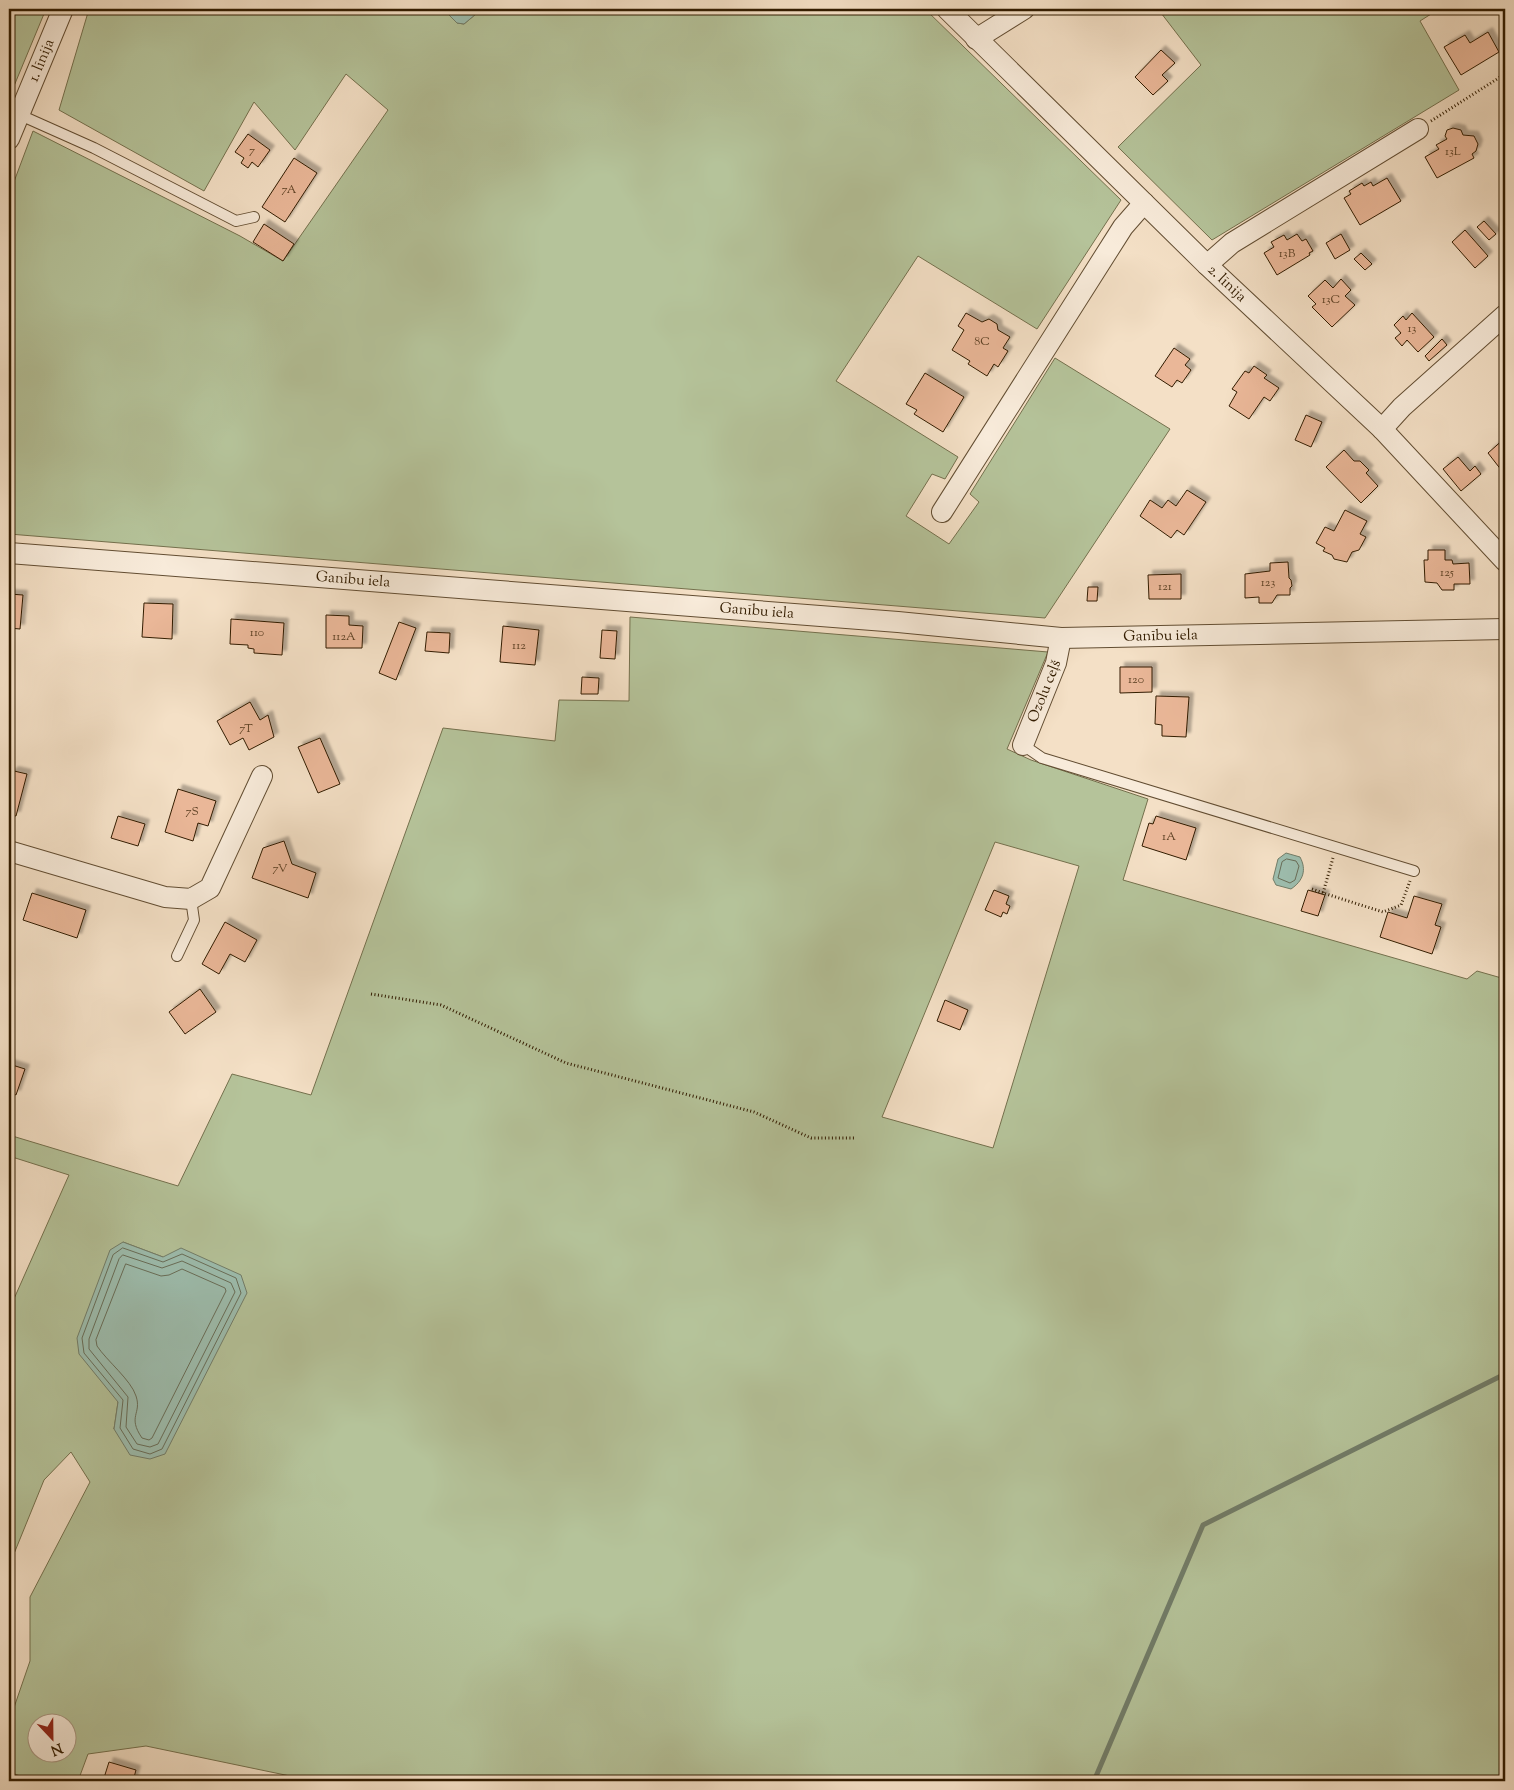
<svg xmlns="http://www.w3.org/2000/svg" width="1514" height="1790" font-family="'Sorts Mill Goudy',serif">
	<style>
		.green { fill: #b5c39a; stroke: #74704d; fill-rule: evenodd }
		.water { fill: #9dbeaf; stroke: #727d69 }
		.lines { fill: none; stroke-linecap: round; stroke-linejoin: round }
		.shore { stroke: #686d58; stroke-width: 1 }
		.stream { stroke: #727d69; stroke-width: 5 }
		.building { fill: #eab798; stroke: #321c00; filter: url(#shadow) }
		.service-casing { stroke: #624d32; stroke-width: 12 }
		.minor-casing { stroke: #624d32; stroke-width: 22 }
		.path { stroke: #321c00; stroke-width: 3; stroke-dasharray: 1 2.5; stroke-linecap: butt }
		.service { stroke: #f8ebda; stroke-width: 10 }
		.minor { stroke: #f8ebda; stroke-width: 20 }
		.labels { text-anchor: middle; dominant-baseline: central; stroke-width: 4.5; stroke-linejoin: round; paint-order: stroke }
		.number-label { font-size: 12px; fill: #604326 }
		.street-label { font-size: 15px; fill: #321c00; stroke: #f8ebda }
	</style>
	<defs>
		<filter id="shadow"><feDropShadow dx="4.5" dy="-4.5" stdDeviation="1" flood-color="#0004"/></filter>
	</defs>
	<rect width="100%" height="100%" fill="#f4e0c6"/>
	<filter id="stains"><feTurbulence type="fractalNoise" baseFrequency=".004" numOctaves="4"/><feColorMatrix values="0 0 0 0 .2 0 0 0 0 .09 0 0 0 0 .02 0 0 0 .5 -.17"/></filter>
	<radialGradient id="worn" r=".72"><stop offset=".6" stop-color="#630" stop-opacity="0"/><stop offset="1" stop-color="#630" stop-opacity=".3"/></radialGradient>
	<!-- green -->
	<g class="green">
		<polygon points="9,9 46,9 9,98"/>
		<polygon points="89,9 187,9 193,13 196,9 443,9 457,23 464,24 482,9 925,9 1121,200 1037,329 918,256 836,381 958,457 945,479 932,474 906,516 949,544 979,502 970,494 1055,358 1170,429 1045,618 9,534 9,195 33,131 240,236 283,261 388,110 346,74 295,150 254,102 204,191 59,110"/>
		<polygon points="1158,9 1439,9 1420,21 1459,90 1212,240 1118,147 1201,65"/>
		<path d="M630,617L1048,652L1007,749L1031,760L1148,799L1123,880L1467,979L1477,971L1505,979V1781H314L146,1746L88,1754L78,1781H34L9,1772V1722L30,1661V1597L90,1482L71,1452L44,1480L9,1566V1310L69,1175L9,1156V1135L178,1186L232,1074L311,1095L443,728L555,741L559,700L629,701ZM995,842L1079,866L993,1148L882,1117ZM123,1242L163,1257L114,1429L118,1402ZM38,1722H68V1752H38Z"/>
	</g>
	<!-- water -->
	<g class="water">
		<polygon points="443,9 482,9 464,24 457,23"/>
		<path d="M1286,853L1300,857C1307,870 1303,881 1291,889L1276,885L1273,879L1278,859Z"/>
		<polygon points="123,1242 163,1257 181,1248 241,1275 247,1293 165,1454 150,1459 130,1455 114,1429 118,1402 79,1354 77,1338 110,1250"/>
	</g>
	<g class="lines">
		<!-- shore -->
		<g class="shore">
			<polygon points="1287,859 1296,861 1299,866 1295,880 1290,883 1278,878 1282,862"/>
			<polygon points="123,1248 163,1262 182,1254 236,1278 241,1293 162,1449 150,1454 133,1449 120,1428 123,1400 84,1353 82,1338 113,1255"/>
			<polygon points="123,1255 162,1268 182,1261 231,1283 235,1292 158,1444 150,1447 137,1444 126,1427 128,1397 89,1349 89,1339 119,1259"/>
			<path d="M126,1264L161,1276L169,1275L182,1269L225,1288L226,1291L152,1438L149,1440L142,1438C127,1416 142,1414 136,1396C131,1380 107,1361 97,1346L96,1340Z"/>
		</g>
		<!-- stream -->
		<polyline class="stream" points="1094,1781 1203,1525 1505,1374"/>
	</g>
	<!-- building -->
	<g class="building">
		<polygon points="1488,32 1499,52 1461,75 1444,47 1465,35 1470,43"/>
		<polygon points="1161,50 1175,63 1162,75 1168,81 1153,95 1135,77"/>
		<polygon points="1453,128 1461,130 1463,135 1474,136 1478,144 1476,151 1472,154 1474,158 1437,178 1425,157 1439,149 1436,145 1447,139 1445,136 1447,130"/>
		<polygon points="248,134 270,150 258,167 252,162 248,168 241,163 244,158 235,152"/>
		<polygon points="294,158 317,173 285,222 262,207"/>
		<polygon points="1387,178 1401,201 1360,225 1344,198 1351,194 1349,191 1362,183 1364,186 1371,182 1373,186"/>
		<polygon points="1484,221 1496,234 1489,240 1477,227"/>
		<polygon points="264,224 294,244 283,261 253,242"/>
		<polygon points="1465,230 1488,256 1475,268 1452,242"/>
		<polygon points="1297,234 1302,241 1306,239 1313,251 1309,253 1310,255 1277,275 1264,253 1274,247 1271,242 1284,235 1287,240"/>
		<polygon points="1341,234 1350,250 1335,259 1326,243"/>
		<polygon points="1361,253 1372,264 1365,270 1354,259"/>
		<polygon points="1341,279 1351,290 1345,296 1355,305 1332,327 1312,307 1316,304 1308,296 1325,280 1333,288"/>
		<polygon points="966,313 982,322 989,319 997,324 998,330 1010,337 1003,348 1008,351 998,367 994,364 987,376 968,364 970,361 952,350 964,330 958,326"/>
		<polygon points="1412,313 1434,337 1418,352 1407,340 1402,346 1395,338 1401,333 1394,325 1403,316 1406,320"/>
		<polygon points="1442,339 1447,345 1429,361 1425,356"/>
		<polygon points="1174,348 1190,359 1185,365 1191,370 1182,383 1177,380 1172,387 1155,376"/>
		<polygon points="1254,366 1267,375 1264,378 1279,388 1270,401 1264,397 1249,419 1229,406 1237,392 1232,389 1245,371 1249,373"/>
		<polygon points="925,373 964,397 943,432 914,414 917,410 906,404"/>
		<polygon points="1306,415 1322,422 1311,447 1295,440"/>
		<polygon points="1505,438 1505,479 1500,472 1502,471 1488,453"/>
		<polygon points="1344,450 1354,461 1360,461 1369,470 1366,473 1378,486 1361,503 1326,467"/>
		<polygon points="1458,457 1470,471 1475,466 1481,474 1461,491 1443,469"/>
		<polygon points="1187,490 1206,502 1184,535 1177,530 1171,538 1140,516 1150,500 1162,508 1168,500 1176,506"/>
		<polygon points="1345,510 1367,521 1360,534 1366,537 1359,550 1352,552 1347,562 1334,559 1332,555 1323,551 1325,548 1316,543 1325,527 1334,531"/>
		<polygon points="1428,550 1445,550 1445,560 1452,560 1453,564 1469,563 1470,584 1454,584 1454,590 1442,590 1437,583 1425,582 1424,560 1428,560"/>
		<polygon points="1288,562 1289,578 1291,580 1292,586 1290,588 1290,595 1277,595 1272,603 1259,603 1259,597 1245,598 1245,574 1270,571 1270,563"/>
		<polygon points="1181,574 1181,599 1149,599 1148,575"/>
		<polygon points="1088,587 1098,587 1097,601 1087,601"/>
		<polygon points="9,594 23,595 20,629 9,628"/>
		<polygon points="144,603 173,604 172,639 142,637"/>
		<polygon points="326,615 349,616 349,625 363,626 362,648 326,648"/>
		<polygon points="231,619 284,623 282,655 254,653 254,649 248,648 248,645 230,644"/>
		<polygon points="399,622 416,628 396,680 379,673"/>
		<polygon points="503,626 539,630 535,665 500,662"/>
		<polygon points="602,630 617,631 615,659 600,658"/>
		<polygon points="427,632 450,633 449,653 425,651"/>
		<polygon points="1120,667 1152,667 1152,692 1120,693"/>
		<polygon points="582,677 599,678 598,694 581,694"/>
		<polygon points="1156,696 1189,697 1186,737 1162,736 1162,725 1155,724"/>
		<polygon points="250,702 260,720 268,715 274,737 249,750 243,738 230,745 217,721"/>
		<polygon points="320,738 340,784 318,793 298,747"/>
		<polygon points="14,771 27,774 16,816 9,815 9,775"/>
		<polygon points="178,789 216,801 208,826 198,823 193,841 165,832"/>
		<polygon points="118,816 145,824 138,846 111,838"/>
		<polygon points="1156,816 1196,828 1186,860 1142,846 1149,823 1153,824"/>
		<polygon points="284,841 292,864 316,873 308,898 252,878 263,848"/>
		<polygon points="994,890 1009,896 1006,904 1010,906 1007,914 1003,912 1001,917 985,910"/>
		<polygon points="1308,890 1325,895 1318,916 1301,911"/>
		<polygon points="32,893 86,910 77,938 23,920"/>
		<polygon points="1414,896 1442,904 1435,925 1441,927 1432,954 1380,937 1388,912 1407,918"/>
		<polygon points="225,922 257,940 245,962 230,954 219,974 202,964"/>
		<polygon points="200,989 216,1012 185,1034 169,1012"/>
		<polygon points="945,1000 968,1010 960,1030 937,1021"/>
		<polygon points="9,1064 25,1069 16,1095 9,1092"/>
		<polygon points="109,1762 136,1770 133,1781 103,1781"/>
	</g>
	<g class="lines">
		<defs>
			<g id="service">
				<polyline points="20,115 94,148 236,221 254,217"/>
				<polyline points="1023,745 1042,758 1414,871"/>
				<polyline points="177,956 194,920 191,899"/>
			</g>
			<g id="minor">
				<path id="s1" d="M947,9L1207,265L1382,429L1505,561"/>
				<polyline points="976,39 1024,9"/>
				<path id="s2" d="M9,139L63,9"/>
				<polyline points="1207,265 1232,243 1418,129"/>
				<polyline points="1382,429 1402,407 1505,315"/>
				<polyline points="942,512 1123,227 1144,203"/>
				<path id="s3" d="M9,553L898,622L1061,638L1505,629"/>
				<path id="s4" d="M1023,745L1056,663L1061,638"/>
				<polyline points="9,851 165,897 191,899 210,888 262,776"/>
			</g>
		</defs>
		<!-- service casing -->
		<use href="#service" class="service-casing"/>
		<!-- minor casing -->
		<use href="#minor" class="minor-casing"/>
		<!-- path -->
		<g class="path">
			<polyline points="979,10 983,9"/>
			<polyline points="1431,121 1505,74"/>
			<polyline points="1333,858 1323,893 1383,912 1401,905 1410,881"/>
			<polyline points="1312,889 1323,893"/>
			<polyline points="371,994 441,1005 566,1063 754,1112 811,1138 854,1138"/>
		</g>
		<!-- service -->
		<use href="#service" class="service"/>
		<!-- minor -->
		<use href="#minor" class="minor"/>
	</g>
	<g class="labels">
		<!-- number labels -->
		<g class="number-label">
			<text x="252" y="151">7</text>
			<text x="1453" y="152">13L</text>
			<text x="289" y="190">7A</text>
			<text x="1287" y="254">13B</text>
			<text x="1331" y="300">13C</text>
			<text x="1412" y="329">13</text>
			<text x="982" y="342">8C</text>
			<text x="1447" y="573">125</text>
			<text x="1268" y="583">123</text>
			<text x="1165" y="587">121</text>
			<text x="257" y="633">110</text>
			<text x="344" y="637">112A</text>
			<text x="519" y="646">112</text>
			<text x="1136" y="680">120</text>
			<text x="246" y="729">7T</text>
			<text x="192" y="812">7S</text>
			<text x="1169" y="837">1A</text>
			<text x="280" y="869">7V</text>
		</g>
		<!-- street labels -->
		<g class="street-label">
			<text stroke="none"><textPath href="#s2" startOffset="85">1. līnija</textPath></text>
			<text stroke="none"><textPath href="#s1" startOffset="392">2. līnija</textPath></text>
			<text stroke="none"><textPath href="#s3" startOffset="345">Ganību iela</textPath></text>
			<text stroke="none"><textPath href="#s3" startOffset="750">Ganību iela</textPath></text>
			<text stroke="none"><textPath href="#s3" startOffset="1155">Ganību iela</textPath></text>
			<text stroke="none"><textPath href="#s4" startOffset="58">Ozolu ceļš</textPath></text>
		</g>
	</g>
	<!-- margin -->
	<rect width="1514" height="1790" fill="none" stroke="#f4e0c6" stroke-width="30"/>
	<rect x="10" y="10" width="1494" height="1770" fill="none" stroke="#321c00" stroke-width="2.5"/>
	<rect x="15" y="15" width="1484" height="1760" fill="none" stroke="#321c00"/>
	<!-- north arrow -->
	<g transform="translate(52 1738) rotate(158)"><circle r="24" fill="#f8ebda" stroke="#a99883"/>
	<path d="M0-4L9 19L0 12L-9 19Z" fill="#8f2418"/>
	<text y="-8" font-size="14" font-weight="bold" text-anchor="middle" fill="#321c00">N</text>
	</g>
	<rect width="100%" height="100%" filter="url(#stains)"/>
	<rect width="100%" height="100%" fill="url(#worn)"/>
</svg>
